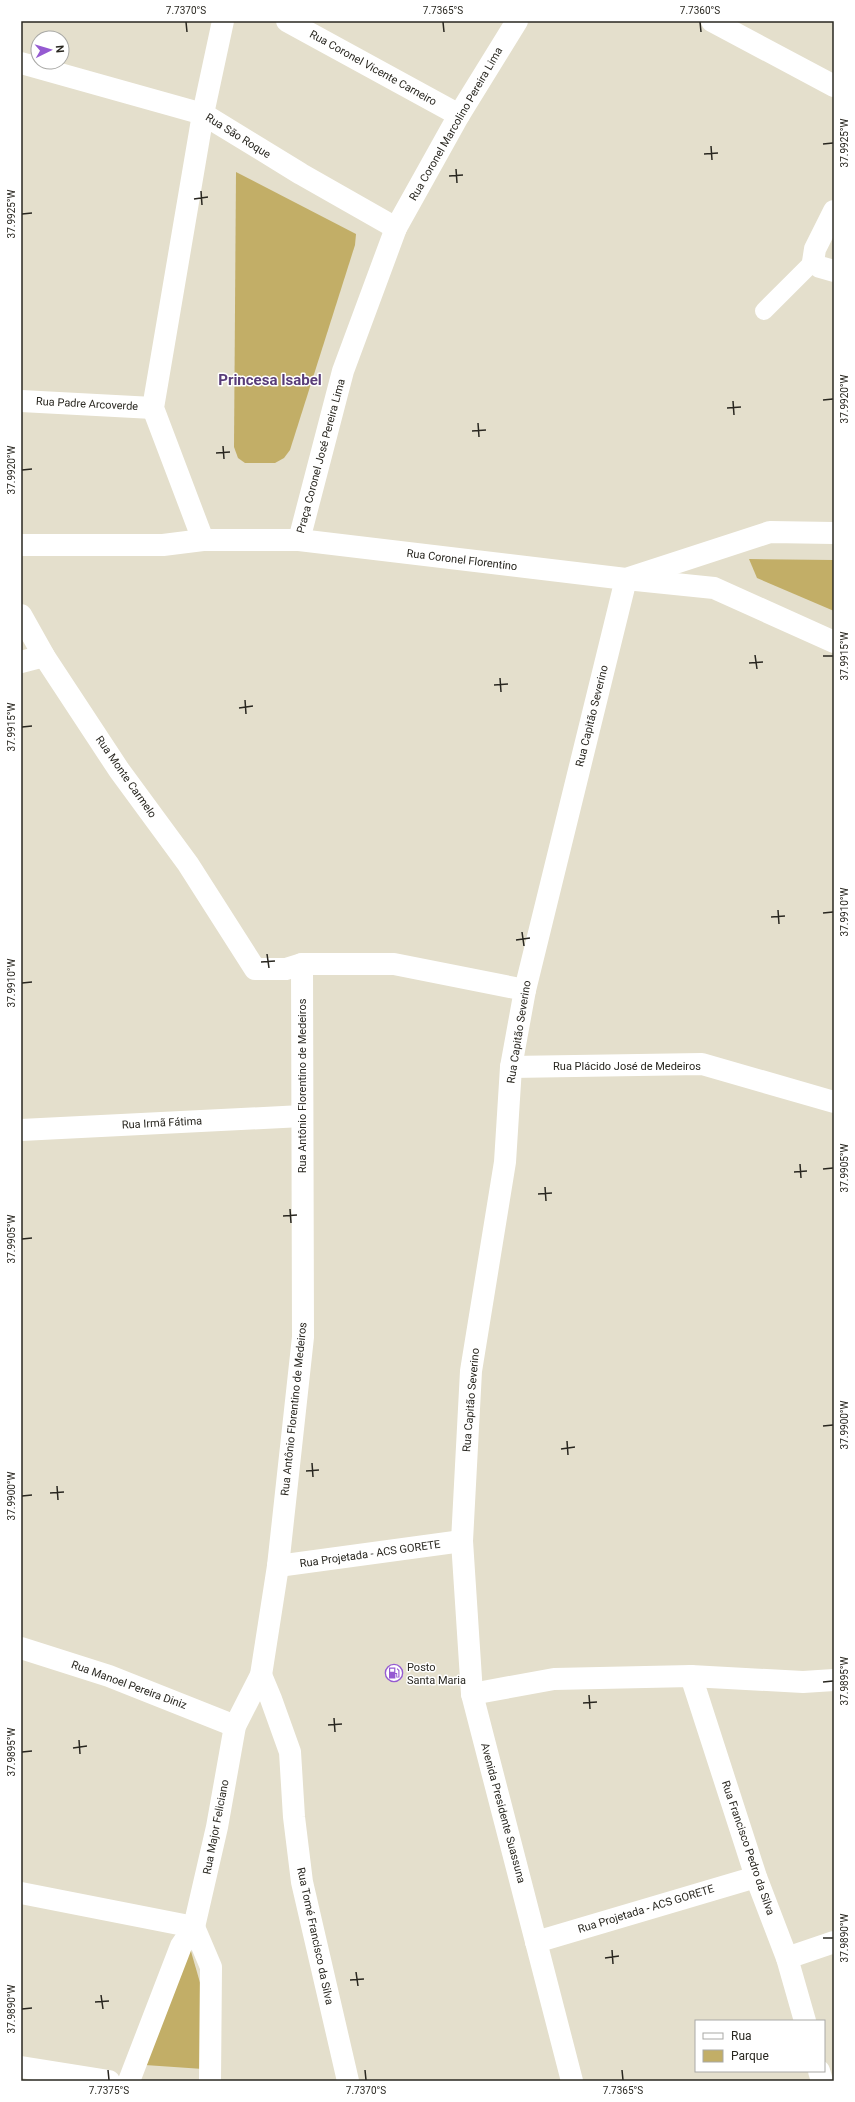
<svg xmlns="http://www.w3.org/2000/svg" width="855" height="2102" font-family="Roboto,sans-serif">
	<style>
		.green { fill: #c2ae67 }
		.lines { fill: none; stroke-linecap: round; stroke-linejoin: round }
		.service { stroke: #fff; stroke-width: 18 }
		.pedestrian { stroke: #fff; stroke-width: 22 }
		.minor { stroke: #fff; stroke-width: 22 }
		.secondary { stroke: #fff; stroke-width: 22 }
		.ticks { fill: none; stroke: #292720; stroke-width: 1.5 }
		.labels { text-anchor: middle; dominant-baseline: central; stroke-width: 3; stroke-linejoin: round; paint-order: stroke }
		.street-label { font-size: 11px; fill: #292720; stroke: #fff }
		.poi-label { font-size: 11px; fill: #292720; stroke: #fff; text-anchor: start }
		.district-label { font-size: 15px; font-weight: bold; fill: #583c78; stroke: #fff }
		.neatline { fill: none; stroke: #292720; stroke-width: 1.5 }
		.ticks-label { font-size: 10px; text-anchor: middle; fill: #292720 }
	</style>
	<rect width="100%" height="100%" fill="#e4dfcc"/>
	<!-- green -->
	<g class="green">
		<polygon points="236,172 356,234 355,245 290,450 284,458 275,463 245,463 238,458 234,447"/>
		<polygon points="749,559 834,560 834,611 757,578"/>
		<polygon points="190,1948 201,1986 203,2069 145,2065"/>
	</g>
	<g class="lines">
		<!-- service -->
		<polyline class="service" points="764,311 813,262"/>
		<!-- pedestrian -->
		<g class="pedestrian">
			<polyline points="261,1675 271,1699 290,1752 294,1817 302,1882 348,2081"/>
			<polyline points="536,1942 756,1877"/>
		</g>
		<!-- minor -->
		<g class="minor">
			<polyline points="287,21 459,115"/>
			<polyline points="712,21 834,86"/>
			<polyline points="203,114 223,21"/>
			<polyline points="834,211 815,249 813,262 820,267 834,271"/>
			<polyline points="21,401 153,408"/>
			<polyline points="21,545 163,545 203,540"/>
			<polyline points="626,579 714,588 834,642"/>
			<polyline points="21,615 44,656 119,770 188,864 255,969 286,969 302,964 394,964 525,990"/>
			<polyline points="21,662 44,656"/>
			<polyline points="21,1130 302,1116"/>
			<polyline points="278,1566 462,1541"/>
			<polyline points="21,1648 109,1676 235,1726"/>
			<polyline points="691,1676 756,1877 787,1958 805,2021"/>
			<polyline points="472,1694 554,1679 691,1676 803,1682 834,1680"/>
			<polyline points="21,1893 194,1927 211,1967 210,2081"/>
			<polyline points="787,1958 834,1942"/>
			<polyline points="21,2067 109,2081"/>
			<polyline points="819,2071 822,2081"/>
			<polyline points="129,2081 181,1946 194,1927 217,1827 235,1726 261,1675 278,1566 303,1337 302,964"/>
		</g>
		<!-- secondary -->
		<g class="secondary">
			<polyline points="21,63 203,114 301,174 396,228"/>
			<polyline points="203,114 153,408 203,540 299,540 626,579 770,532 834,533"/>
			<polyline points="299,540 343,371 396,228 459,115 517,21"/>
			<polyline points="511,1067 702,1064 834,1102"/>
			<polyline points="572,2081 472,1694 462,1541 471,1371 505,1162 511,1067 525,990 626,579"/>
		</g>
	</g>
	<!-- ticks -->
	<path class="ticks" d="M186,22L187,32M443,22L444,32M700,22L701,32M823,144L833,143M711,146L712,160M704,154L718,153M456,169L457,183M449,176L463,175M201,191L202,205M194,199L208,197M22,214L32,213M823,400L833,399M733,401L734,415M727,408L741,407M478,423L479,437M472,431L486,430M223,446L224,459M216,453L230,452M22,470L32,469M755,655L757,669M823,656H833M749,663L763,662M500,678L501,692M494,685L508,684M245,700L246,714M239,708L253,706M22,727L32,726M778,910L779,924M823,913L833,912M771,917L785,916M522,932L524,946M516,940L530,938M267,954L269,968M261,962L275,961M22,983L32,982M800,1164L801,1178M823,1169L833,1168M794,1172L807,1171M545,1187L546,1201M538,1194L552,1193M290,1209L291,1223M283,1216L297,1215M22,1239L32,1238M823,1426L833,1425M567,1441L568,1455M561,1449L575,1447M312,1463L313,1477M306,1471L319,1470M57,1486L58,1500M50,1493L64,1492M22,1496L32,1495M823,1682L833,1681M589,1695L590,1709M583,1703L597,1702M334,1718L335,1732M328,1725L342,1724M79,1740L80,1754M73,1748L87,1746M22,1752L32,1751M823,1938H833M612,1950L613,1964M605,1958L619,1956M356,1972L358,1986M350,1980L364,1979M101,1995L103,2009M95,2002L109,2001M22,2009L32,2008M108,2070L109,2080M365,2070L366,2080M622,2070L623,2080"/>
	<!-- icons -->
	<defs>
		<symbol id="fuel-ring" viewBox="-11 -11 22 22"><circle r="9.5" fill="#fff" stroke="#955ad1" stroke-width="1.5"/><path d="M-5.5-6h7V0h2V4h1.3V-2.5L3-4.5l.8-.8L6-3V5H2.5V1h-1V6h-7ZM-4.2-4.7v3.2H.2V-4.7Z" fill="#955ad1"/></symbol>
	</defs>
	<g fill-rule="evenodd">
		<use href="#fuel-ring" x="384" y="1663" width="20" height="20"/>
	</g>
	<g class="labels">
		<!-- street labels -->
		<g class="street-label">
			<text transform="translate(373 68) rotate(29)">Rua Coronel Vicente Carneiro</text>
			<text transform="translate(456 124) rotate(-60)">Rua Coronel Marcolino Pereira Lima</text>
			<text transform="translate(238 136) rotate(32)">Rua São Roque</text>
			<text transform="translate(87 404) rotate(3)">Rua Padre Arcoverde</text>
			<text transform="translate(321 456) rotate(-75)">Praça Coronel José Pereira Lima</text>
			<text transform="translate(462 560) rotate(7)">Rua Coronel Florentino</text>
			<text transform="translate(592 716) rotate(-76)">Rua Capitão Severino</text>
			<text transform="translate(126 777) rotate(55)">Rua Monte Carmelo</text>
			<text transform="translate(519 1032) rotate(-81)">Rua Capitão Severino</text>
			<text x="627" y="1066">Rua Plácido José de Medeiros</text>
			<text transform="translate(302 1086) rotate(-90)">Rua Antônio Florentino de Medeiros</text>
			<text transform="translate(162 1123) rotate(-3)">Rua Irmã Fátima</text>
			<text transform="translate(471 1400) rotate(-85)">Rua Capitão Severino</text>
			<text transform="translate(294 1409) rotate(-84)">Rua Antônio Florentino de Medeiros</text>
			<text transform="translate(370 1554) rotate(-8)">Rua Projetada - ACS GORETE</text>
			<text transform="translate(129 1685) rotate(20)">Rua Manoel Pereira Diniz</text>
			<text transform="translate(503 1813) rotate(75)">Avenida Presidente Suassuna</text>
			<text transform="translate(216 1827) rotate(-79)">Rua Major Feliciano</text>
			<text transform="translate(748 1848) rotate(71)">Rua Francisco Pedro da Silva</text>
			<text transform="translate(646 1909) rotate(-17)">Rua Projetada - ACS GORETE</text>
			<text transform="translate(315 1936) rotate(78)">Rua Tomé Francisco da Silva</text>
		</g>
		<!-- poi labels -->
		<g class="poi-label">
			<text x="407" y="1667">Posto<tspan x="407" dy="13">Santa Maria</tspan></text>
		</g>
		<!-- district labels -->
		<g class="district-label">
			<text x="270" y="380">Princesa Isabel</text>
		</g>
	</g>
	<!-- border -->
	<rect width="855" height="2102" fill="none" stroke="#ffffff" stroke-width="44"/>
	<!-- legend -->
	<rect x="695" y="2020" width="130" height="52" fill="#ffffff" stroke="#a9a9a6"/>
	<rect x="703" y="2033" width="20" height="6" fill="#ffffff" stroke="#a9a9a6"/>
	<text x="731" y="2040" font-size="12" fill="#292720">Rua</text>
	<rect x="703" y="2050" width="20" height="12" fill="#c2ae67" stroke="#a9a9a6"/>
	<text x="731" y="2060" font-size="12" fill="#292720">Parque</text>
	<!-- north arrow -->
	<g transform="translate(50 50) rotate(85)"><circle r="19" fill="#ffffff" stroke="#a9a9a6"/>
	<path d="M0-3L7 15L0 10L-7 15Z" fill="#955ad1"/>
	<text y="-6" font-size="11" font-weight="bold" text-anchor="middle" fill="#292720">N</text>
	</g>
	<rect x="22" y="22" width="811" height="2058" class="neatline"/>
	<g class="ticks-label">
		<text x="186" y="14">7.7370°S</text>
		<text x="443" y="14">7.7365°S</text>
		<text x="700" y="14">7.7360°S</text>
		<text transform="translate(844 143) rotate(-90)" y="4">37.9925°W</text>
		<text transform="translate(11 214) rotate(-90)" y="4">37.9925°W</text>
		<text transform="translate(844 399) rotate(-90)" y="4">37.9920°W</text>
		<text transform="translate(11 470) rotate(-90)" y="4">37.9920°W</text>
		<text transform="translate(844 656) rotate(-90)" y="4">37.9915°W</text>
		<text transform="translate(11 727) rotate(-90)" y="4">37.9915°W</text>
		<text transform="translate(844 912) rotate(-90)" y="4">37.9910°W</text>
		<text transform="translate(11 983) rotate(-90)" y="4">37.9910°W</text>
		<text transform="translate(844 1168) rotate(-90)" y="4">37.9905°W</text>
		<text transform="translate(11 1239) rotate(-90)" y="4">37.9905°W</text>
		<text transform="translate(844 1425) rotate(-90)" y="4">37.9900°W</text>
		<text transform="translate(11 1496) rotate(-90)" y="4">37.9900°W</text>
		<text transform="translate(844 1681) rotate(-90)" y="4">37.9895°W</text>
		<text transform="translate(11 1752) rotate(-90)" y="4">37.9895°W</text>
		<text transform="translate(844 1938) rotate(-90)" y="4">37.9890°W</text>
		<text transform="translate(11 2009) rotate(-90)" y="4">37.9890°W</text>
		<text x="109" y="2094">7.7375°S</text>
		<text x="366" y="2094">7.7370°S</text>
		<text x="623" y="2094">7.7365°S</text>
	</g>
</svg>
